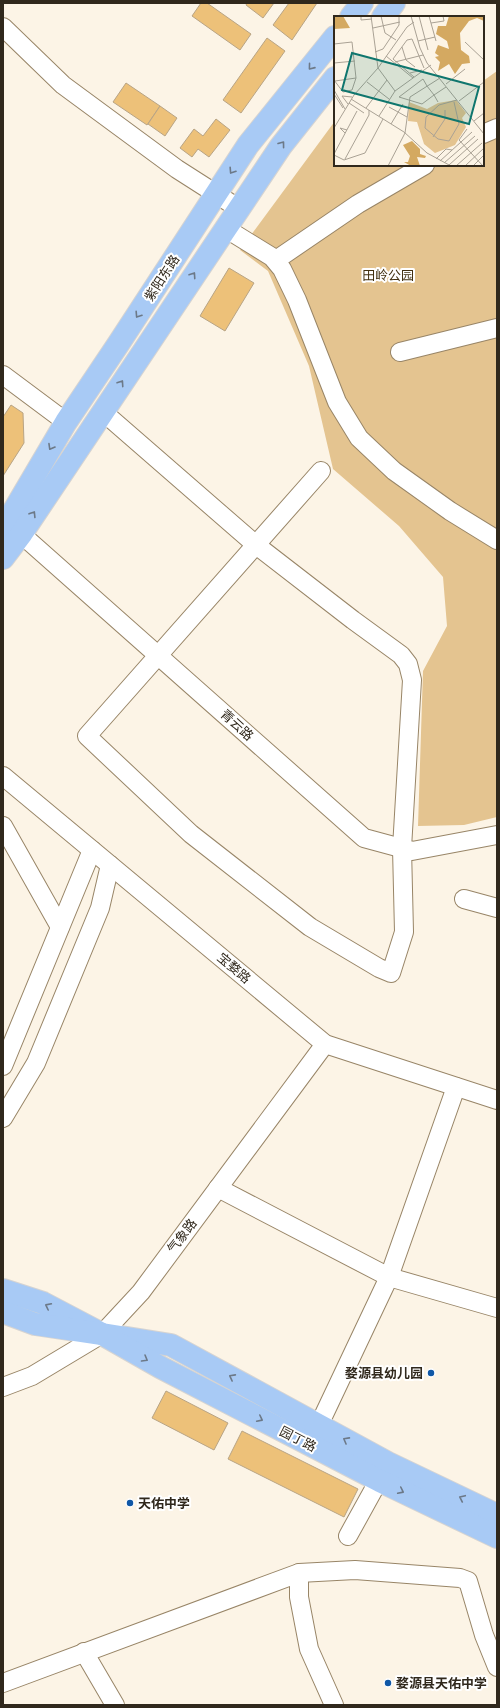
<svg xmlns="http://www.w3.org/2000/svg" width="500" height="1708" font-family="Karla,'Noto Sans SC',sans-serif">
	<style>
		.green { fill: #e4c490 }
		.building { fill: #edc179; stroke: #b8a485 }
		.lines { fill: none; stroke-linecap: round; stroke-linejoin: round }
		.minor-casing { stroke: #988567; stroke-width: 20 }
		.major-casing { stroke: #d6d4d2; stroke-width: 24 }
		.minor { stroke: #fff; stroke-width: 18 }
		.major { stroke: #a8caf5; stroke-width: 22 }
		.oneway { stroke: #6c7988 }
		.poi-dot { fill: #0f57a6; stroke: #fff; stroke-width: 1.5 }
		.labels { text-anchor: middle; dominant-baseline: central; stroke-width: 4; stroke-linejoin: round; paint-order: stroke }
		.park-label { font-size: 13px; fill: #423010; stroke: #fff }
		.street-label { font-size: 13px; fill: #30281c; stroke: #fff }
		.poi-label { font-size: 13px; font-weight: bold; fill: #30281c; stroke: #fff; text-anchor: start }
		.inset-road { fill: none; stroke: #aaa295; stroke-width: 1 }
		.view { fill: #0f766e; fill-opacity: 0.15; stroke: #0f766e; stroke-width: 2 }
		.inset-edge { fill: none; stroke: #30281c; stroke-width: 2 }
	</style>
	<rect width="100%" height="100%" fill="#fcf4e6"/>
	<!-- green -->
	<polygon class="green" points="497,71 497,817 464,825 418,826 423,671 447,626 443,577 399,526 333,469 309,366 268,271 240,250 335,121 335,165 483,165 483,81"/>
	<!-- building -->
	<g class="building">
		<polygon points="201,3 207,3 251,34 240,50 192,16"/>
		<polygon points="247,3 274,3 263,18 246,5"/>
		<polygon points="289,3 317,3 292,40 273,25"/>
		<polygon points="267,38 285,51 241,113 223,100"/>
		<polygon points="126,83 160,106 147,125 113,102"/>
		<polygon points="160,106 177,118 165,136 148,124"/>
		<polygon points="216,119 230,130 209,157 198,149 192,157 180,148 194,129 203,136"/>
		<polygon points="229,268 254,283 225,331 200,316"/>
		<polygon points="11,405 23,413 24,443 3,476 3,417"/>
		<polygon points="166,1391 228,1423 214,1450 152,1418"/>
		<polygon points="242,1431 358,1489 344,1517 228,1459"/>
	</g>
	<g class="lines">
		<defs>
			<g id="minor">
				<polyline points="3,27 63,85 177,169 238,208"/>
				<polyline points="483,134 497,128"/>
				<polyline points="225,228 272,257 282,269 297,300 337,402 359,438 394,471 450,511 497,540"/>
				<polyline points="276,260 358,204 425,165"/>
				<polyline points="400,352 497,328"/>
				<polyline points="3,375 66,422"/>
				<path d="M102,411L256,545L353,620L401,655L408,664L412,680L402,848L404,932L391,973L379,968L310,927L191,834L87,736C165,648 243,560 321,471"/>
				<polyline points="12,526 364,838 412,851 497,835"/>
				<polyline points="3,776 325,1044 497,1100"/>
				<polyline points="3,826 60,927"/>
				<polyline points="464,899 497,908"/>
				<polyline points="3,1066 92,850"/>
				<polyline points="3,1118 36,1063 100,908 110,865"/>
				<polyline points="218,1188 389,1277 497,1308"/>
				<polyline points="3,1387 32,1376 102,1334 141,1292 325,1044"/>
				<polyline points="319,1425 389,1277 456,1087"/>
				<polyline points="348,1536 385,1469"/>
				<polyline points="299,1573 299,1597 309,1649 334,1705"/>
				<polyline points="84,1652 115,1705"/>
				<polyline points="3,1683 299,1573 355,1570 460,1578 468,1581 484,1635 497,1667"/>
			</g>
			<g id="major">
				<polyline points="351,17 362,3"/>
				<polyline points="383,17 394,3"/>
				<polyline points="3,529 66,422 119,343 248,145 335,37"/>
				<polyline points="3,558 22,533 281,146 335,78"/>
				<polyline points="3,1290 43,1303 102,1334 171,1345 388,1463 497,1515"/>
				<polyline points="3,1312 35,1324 102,1334 160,1367 380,1481 497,1537"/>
			</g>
		</defs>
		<!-- minor casing -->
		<use href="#minor" class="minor-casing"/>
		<!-- major casing -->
		<use href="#major" class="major-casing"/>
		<!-- minor -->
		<use href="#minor" class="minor"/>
		<!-- major -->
		<use href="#major" class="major"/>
	</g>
	<!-- one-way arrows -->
	<defs><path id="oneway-chevron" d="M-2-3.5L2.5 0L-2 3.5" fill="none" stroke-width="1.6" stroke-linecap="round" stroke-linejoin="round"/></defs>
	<g class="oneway">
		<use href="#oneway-chevron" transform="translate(311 67) rotate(129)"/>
		<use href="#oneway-chevron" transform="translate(282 144) rotate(-53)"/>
		<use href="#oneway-chevron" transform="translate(232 171) rotate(123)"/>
		<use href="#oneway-chevron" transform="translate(193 275) rotate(-56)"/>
		<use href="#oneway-chevron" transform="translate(138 315) rotate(123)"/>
		<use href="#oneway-chevron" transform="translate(121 383) rotate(-56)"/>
		<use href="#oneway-chevron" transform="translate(51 447) rotate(120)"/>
		<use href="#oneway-chevron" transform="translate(33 514) rotate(-58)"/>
		<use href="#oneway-chevron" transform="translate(48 1306) rotate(-153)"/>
		<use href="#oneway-chevron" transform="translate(145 1359) rotate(30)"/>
		<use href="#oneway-chevron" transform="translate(232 1377) rotate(-152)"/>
		<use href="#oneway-chevron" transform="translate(260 1419) rotate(27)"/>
		<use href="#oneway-chevron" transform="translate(346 1440) rotate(-151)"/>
		<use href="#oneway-chevron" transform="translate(401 1491) rotate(26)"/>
		<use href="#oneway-chevron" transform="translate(462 1498) rotate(-155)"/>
	</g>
	<!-- markers -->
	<g class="poi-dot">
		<circle cx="431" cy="1373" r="4"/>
		<circle cx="130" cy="1503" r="4"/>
		<circle cx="388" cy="1683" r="4"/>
	</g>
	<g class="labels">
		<!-- park labels -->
		<g class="park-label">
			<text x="388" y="275">田岭公园</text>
		</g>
		<!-- street labels -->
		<g class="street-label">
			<text transform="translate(162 278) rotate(-57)">紫阳东路</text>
			<text transform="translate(237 725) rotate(42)">青云路</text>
			<text transform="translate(234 968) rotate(40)">宝婺路</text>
			<text transform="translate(182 1236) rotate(-53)">气象路</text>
			<text transform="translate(298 1439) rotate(27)">园丁路</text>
		</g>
		<!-- poi labels -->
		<g class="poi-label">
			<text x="423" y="1373" text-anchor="end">婺源县幼儿园</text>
			<text x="138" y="1503">天佑中学</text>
			<text x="396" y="1683">婺源县天佑中学</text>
		</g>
	</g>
	<!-- overview -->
	<g transform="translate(334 16)">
		<rect width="150" height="150" fill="#fcf4e6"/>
		<path d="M122,84L132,97L128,102L132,111L121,129L101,137L90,128L83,106L74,105L75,86L93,93L104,87Z" fill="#e4c490"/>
		<path d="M0,0H9L16,12L0,13ZM115,0H150V5L143,2L135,5L126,17L127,34L135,40L136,47L128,48L121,58L115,48L104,55L106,46L101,41L105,40L101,37L104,29L115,33L113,25L102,18L104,10H112ZM78,125L86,133V138L92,140L91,142L83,141L86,150H77L70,146H74L76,140L69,129Z" fill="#d4a961"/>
		<path class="inset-road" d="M27,0V4L38,3M37,0L44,52L61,75M47,0L51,17L62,24M77,0L86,32L93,47L150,118M85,0L94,34M95,0L102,25M97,7L110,5L109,0M39,12L66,6M84,25L101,21M131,26L150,44M0,28L18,26L22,62L18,74L9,76L0,64M68,31L72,44L81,51M41,36L49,33L65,9V0M52,40L79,62M61,46L89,39M0,47L21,45M76,57L88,54M80,61L59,43L73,24L78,23L90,52M1,65L22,62M33,66L55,83M112,68L131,53M0,74L11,93M0,78L9,92M17,83L70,116L93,137L117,150M125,85L150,66M104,86L100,79L93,70L89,63L65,81L88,88L100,79L112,71M120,86L125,108L115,125L104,123L91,112L92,101L105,89L123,84M15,87L30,97M14,88L8,80L18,81M55,91L73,101M32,92L53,64M45,100L61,75L97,49M140,105L150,97M57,108L69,88M0,112L20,79L44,52L73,11L80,6M133,113L125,124L149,150M11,117L6,112L13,114M99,121L111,103V94M0,138L23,95M0,139L10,144L31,137L49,103M11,143L35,99V94M102,143L112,133L118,134M106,145L138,116M110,147L141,120M115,149L144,123M54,150L71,117L76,81L106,62M122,150L148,127M131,150L150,132M139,150L150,139"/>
		<path class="view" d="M18,37L145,71L135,108L8,74Z"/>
		<rect width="150" height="150" class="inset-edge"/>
	</g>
	<!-- border -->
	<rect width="500" height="1708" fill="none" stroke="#30281c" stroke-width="8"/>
</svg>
